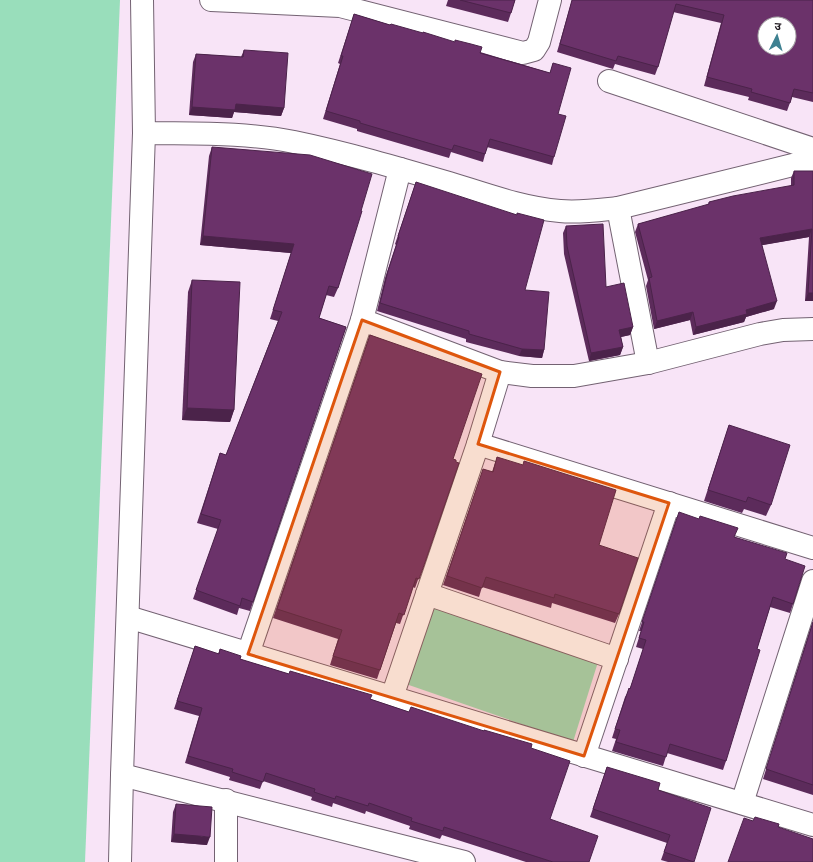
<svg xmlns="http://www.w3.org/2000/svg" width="813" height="862" font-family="Signika,'Noto Sans Devanagari',sans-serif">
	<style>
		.green { fill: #99debb }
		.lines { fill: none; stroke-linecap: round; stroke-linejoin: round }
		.street-casing { stroke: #736272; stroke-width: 24 }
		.secondary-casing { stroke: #736272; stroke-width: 24 }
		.street { stroke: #fff; stroke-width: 22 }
		.secondary { stroke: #fff; stroke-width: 22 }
		.wall { fill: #5c2b5b }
		.shaded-wall { fill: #4b234a }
		.building { fill: #6b326a; stroke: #4b234a; fill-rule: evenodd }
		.marked { fill: #de560d; fill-opacity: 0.2; stroke: #de560d; stroke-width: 3; stroke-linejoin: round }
	</style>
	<rect width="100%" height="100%" fill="#f8e4f7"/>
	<!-- green -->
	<g class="green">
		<polygon points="0,0 120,0 85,862 0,862"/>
		<polygon points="434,605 598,662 573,742 406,684"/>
	</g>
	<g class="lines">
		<defs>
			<g id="street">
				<polyline points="211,0 340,6 523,53 534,50 539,42 550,0"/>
				<polyline points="609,81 813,149"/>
				<path d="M144,133C194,134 245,132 294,142C347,153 398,168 449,183C485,194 522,208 560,211C579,213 599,210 618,208L813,160"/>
				<polyline points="618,208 648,363"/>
				<polyline points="362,320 500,372 532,376 574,376 648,363 760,334 783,330 813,329"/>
				<polyline points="478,444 813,548"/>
				<polyline points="427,594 617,659"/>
				<polyline points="128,617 813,825"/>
				<polyline points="248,654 362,320 400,169"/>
				<polyline points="392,697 478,444 500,372"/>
				<polyline points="584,756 669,503"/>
				<polyline points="122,775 464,862"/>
				<polyline points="226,800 226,862"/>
				<polyline points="742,803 813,581"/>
			</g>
			<polyline id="secondary" points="120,862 122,775 144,133 142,0"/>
		</defs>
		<!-- street casing -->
		<use href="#street" class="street-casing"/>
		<!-- secondary casing -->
		<use href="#secondary" class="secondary-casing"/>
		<!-- street -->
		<use href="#street" class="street"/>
		<!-- secondary -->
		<use href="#secondary" class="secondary"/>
	</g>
	<!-- wall -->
	<g class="wall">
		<polygon points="447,0 515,0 511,13 508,22 446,6 448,0"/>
		<polygon points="572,0 813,0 813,102 792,97 787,111 748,100 749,97 704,86 721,23 673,12 658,67 655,75 615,64 613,69 557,52"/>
		<polygon points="354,14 550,73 553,63 558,114 554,157 552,165 487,147 483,162 451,152 449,158 357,131 357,129 323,119 340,64 338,63"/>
		<polygon points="244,50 284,108 281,116 234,112 232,118 189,115 193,62 196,54 241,57"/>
		<polygon points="212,147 361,211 338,288 334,297 326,295 319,318 346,327 250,611 239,608 237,615 193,599 218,529 197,523 220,453 226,455 278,321 270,319 291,253 200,245 209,156"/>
		<polygon points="794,171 813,171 813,301 805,301 809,237 762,245 774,309 746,317 744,322 693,335 690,320 654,329 646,286 648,280 635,232 638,224 708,205 709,202 791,186 791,178"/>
		<polygon points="416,182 525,290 544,350 542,358 519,356 466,342 466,339 377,311 385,278 396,245 395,244"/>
		<polygon points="566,226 633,327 630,335 621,337 623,347 620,355 589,361 564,254 563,233"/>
		<polygon points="192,280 234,410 230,422 182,420 188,292"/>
		<polygon points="370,335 453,459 419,577 415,588 413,587 400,624 396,623 377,679 330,665 338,639 273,618"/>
		<polygon points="729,425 771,505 766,516 744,509 742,513 704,501"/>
		<polygon points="497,457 599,545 619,614 615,623 552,603 551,608 482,587 479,597 443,585 483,470 492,472"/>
		<polygon points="676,521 734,537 785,559 793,604 790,613 770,607 757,649 726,761 723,770 667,753 663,766 612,751 616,739 612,738 625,697 630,689 643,649 636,647 641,631 639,631"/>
		<polygon points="813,621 813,795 763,779"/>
		<polygon points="195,646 218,654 220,649 240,659 370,699 409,712 531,748 550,819 589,862 526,862 442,835 440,839 409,829 410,826 366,811 365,814 333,803 332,807 311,800 312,797 263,781 260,789 229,780 230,777 185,763 199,716 174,709"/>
		<polygon points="607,767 658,790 694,862 668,862 661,860 667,843 590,817"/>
		<polygon points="176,804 207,845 171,842 173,812"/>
	</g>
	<!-- shaded-wall -->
	<g class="shaded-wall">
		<polygon points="236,104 284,108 281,116 234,112 232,118 189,115 192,107"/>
		<polygon points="812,229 809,237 757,246 760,238"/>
		<polygon points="203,236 294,244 291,253 200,245"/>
		<polygon points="808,293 813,293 813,301 805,301"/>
		<polygon points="777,301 774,309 746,317 744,322 693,335 696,327 746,310"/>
		<polygon points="693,312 690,320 654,329 657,321"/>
		<polygon points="633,327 630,335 616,338 619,330"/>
		<polygon points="623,347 620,355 589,361 591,353"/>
		<polygon points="522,349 544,350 542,358 519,356"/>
		<polygon points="187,408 234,410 230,422 182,420"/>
		<polygon points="174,834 210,837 207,845 171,842"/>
	</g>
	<!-- building -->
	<g class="building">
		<polygon points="460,0 515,0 511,13"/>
		<path d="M572,0H813V93L794,89L790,103L751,92L752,89L707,77L724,15L676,4L658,67L618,56L616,61L560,44ZM765,24H789V48H765Z"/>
		<polygon points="354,14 390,25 391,24 423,33 423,32 455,42 455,40 471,44 482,47 480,53 550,73 553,63 571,68 558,114 566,116 554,157 490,139 485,154 454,145 452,150 360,123 360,121 326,111 343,56 341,56"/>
		<polygon points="244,50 288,53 284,108 236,104 235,110 192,107 196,54 243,57"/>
		<polygon points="212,147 310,155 372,174 361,211 362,211 338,288 329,286 319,318 346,327 253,602 242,598 240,606 196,590 221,520 201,514 220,453 226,455 282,312 273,310 294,244 203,236"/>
		<polygon points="794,171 813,171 813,293 808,293 812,229 760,238 777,301 746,310 747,314 696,327 693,312 657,321 649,278 652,277 638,224 709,204 709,202 733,196 794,185"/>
		<polygon points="416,182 517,215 517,213 544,220 525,290 549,292 544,350 522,349 469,334 469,331 380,303 388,271 399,237 398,236"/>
		<polygon points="603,224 606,287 624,283 633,327 619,330 623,347 591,353 567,246 566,226"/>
		<polygon points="192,280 240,282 234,410 187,408"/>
		<polygon points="370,335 482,374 453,459 456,460 456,462 459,463 423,568 419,579 416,578 404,615 399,613 380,670 333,656 342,630 277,609"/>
		<polygon points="729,425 790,445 771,505 748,497 746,502 708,490"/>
		<polygon points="497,457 523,465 524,461 616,490 599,545 638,558 619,614 555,594 554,598 486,577 482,588 447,576 483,469 493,472"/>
		<polygon points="679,512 699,519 700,516 738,528 734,537 787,553 785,559 805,566 793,604 773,597 757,649 760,650 726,761 670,744 666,757 616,742 620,730 615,729 629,688 630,689 646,640 639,638 644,622 642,622"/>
		<polygon points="813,622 813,785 766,769"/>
		<polygon points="195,646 219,654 220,649 241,656 240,659 289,674 290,671 372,695 370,699 409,712 411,707 484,731 484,730 532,744 531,748 570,761 550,819 598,836 589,862 553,862 444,827 443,831 411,821 412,818 369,803 368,806 336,796 335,799 314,792 315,789 266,773 263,782 232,772 233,769 188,756 202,708 177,701"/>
		<polygon points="607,767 660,783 658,790 711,808 694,862 664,852 670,835 593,809"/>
		<polygon points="176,804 212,807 210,837 174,834"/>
		<polygon points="755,817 779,824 778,827 813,839 813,862 728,862 744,818 753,821"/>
	</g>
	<!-- marked area -->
	<path class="marked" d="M362,320L500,372L478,444L669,503L584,756L248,654Z"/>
	<!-- north arrow -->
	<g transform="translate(777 36) rotate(5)"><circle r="19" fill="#ffffff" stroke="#a4a1a4"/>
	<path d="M0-3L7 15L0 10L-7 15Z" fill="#3e8191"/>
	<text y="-6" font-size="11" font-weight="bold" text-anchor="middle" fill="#1c151c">उ</text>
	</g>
</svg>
